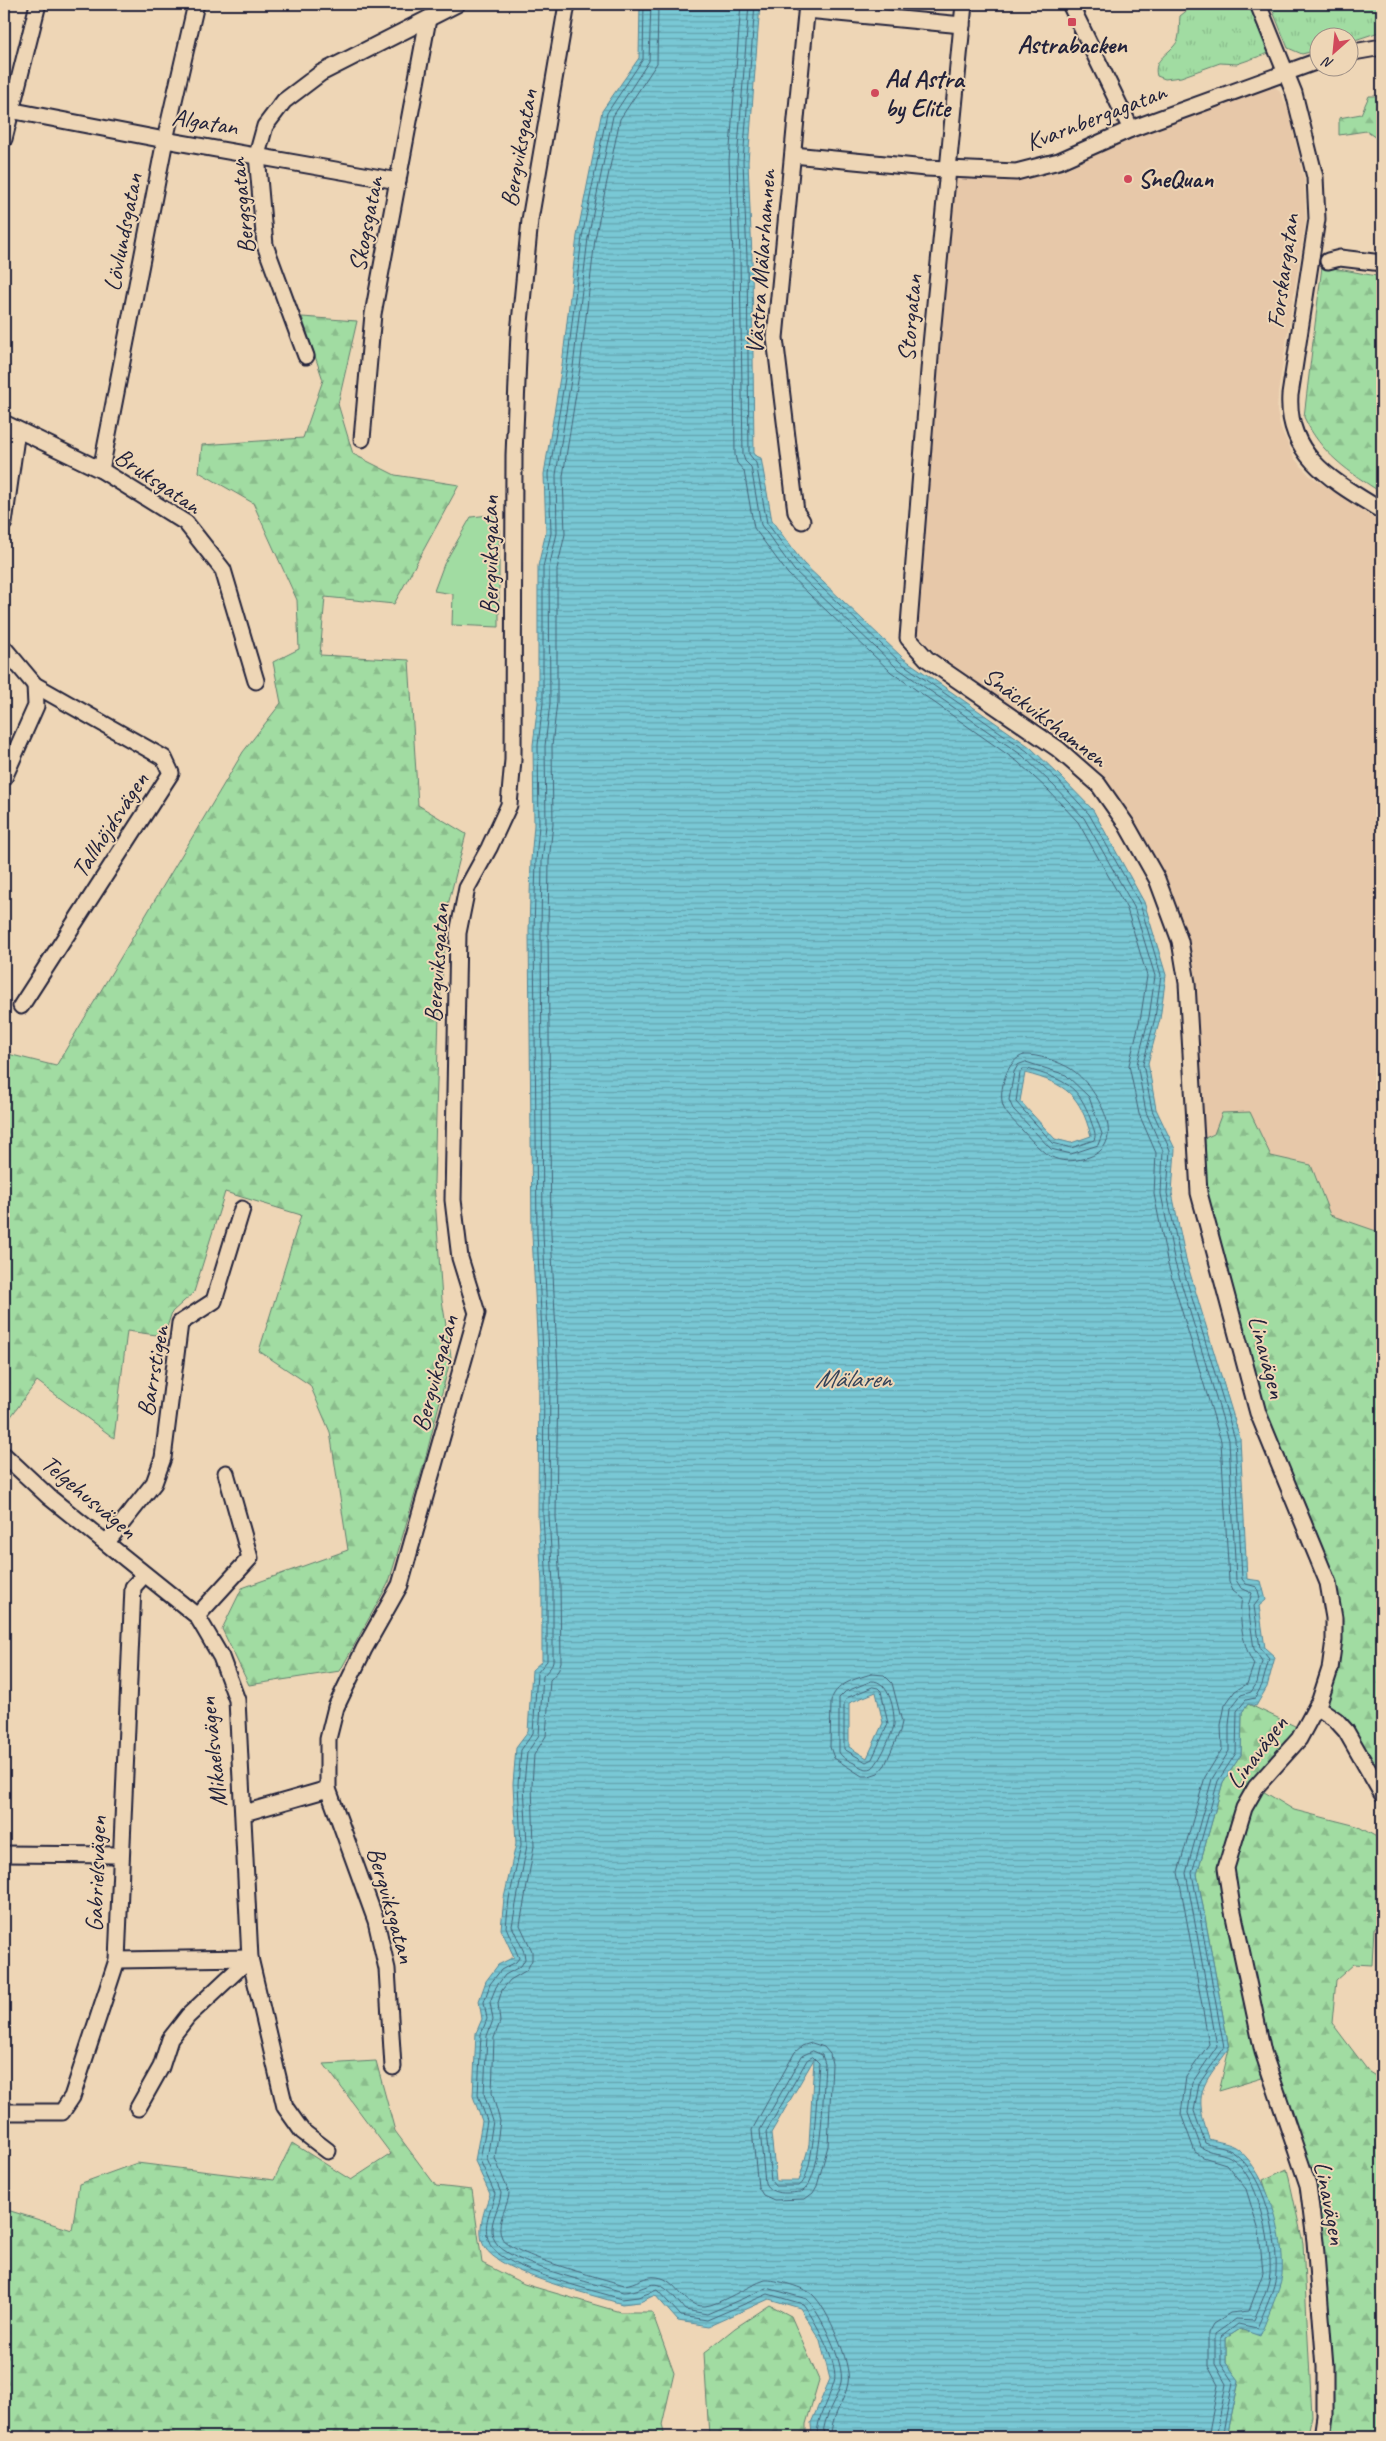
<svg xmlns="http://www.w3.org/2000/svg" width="1386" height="2441" font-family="Caveat,sans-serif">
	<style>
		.built { fill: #e7c8a9 }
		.forest { fill: url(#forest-firs); stroke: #627f6e }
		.park { fill: url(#park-tufts); stroke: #627f6e }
		.pitch { fill: #a1dca2; stroke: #627f6e }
		.water { fill: url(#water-rules); stroke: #568697; fill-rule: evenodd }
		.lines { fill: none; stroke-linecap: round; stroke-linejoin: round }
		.shore { stroke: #456479; stroke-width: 1 }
		.minor-casing { stroke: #22223b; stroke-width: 19 }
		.minor { stroke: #eed6b6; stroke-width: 15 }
		.poi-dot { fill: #d1495b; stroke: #eed6b6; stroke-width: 2 }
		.labels { text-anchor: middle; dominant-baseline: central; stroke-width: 4; stroke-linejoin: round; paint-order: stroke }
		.poi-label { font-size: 25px; font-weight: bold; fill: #22223b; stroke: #eed6b6; text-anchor: start }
		.street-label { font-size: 25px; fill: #22223b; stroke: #eed6b6 }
		.water-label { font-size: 26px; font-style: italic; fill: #33435a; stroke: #eed6b6 }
	</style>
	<defs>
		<pattern id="forest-firs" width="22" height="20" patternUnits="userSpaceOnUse" patternTransform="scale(1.25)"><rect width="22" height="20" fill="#a1dca2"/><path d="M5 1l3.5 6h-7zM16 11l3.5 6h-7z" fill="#8abc8c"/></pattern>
		<pattern id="park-tufts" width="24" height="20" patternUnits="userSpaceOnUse" patternTransform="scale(1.25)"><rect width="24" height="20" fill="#a1dca2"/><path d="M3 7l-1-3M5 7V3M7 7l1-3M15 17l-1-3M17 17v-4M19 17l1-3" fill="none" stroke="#8abc8c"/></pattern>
		<pattern id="water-rules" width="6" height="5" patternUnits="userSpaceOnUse" patternTransform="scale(1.25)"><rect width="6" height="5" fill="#79c8d5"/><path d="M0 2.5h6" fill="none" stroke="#63a2ae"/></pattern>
	</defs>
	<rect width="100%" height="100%" fill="#eed6b6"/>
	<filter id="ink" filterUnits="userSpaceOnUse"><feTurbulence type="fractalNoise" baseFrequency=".02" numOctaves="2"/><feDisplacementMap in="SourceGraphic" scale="10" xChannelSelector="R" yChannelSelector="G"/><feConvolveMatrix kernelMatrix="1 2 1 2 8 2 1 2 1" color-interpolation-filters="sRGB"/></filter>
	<g filter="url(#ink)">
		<!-- built -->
		<polygon class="built" points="1269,83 1279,90 1288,108 1304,179 1306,219 1278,393 1277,412 1281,429 1295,459 1309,475 1382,524 1382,1233 1330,1215 1311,1165 1271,1156 1249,1112 1205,1138 1195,969 1170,887 1131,814 1075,752 940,658 915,631 956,175 1018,180 1062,171 1138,134"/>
		<!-- forest -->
		<g class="forest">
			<polygon points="1369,96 1382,96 1382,142 1366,131 1339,135 1339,118 1361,114"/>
			<path d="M1322,266L1382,277V493C1349,472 1321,454 1304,417Z"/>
			<polygon points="302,317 357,321 338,404 353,454 395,475 459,485 394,604 325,597 320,655 409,660 418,805 466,834 448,905 439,1014 434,1182 442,1300 451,1357 425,1460 389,1582 340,1671 249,1685 222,1629 242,1588 348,1550 330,1432 310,1385 259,1351 301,1215 225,1192 194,1292 172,1312 164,1336 127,1331 114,1438 37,1381 4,1426 4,1053 56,1066 243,752 281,703 273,662 299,649 297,600 253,503 199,472 202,445 303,438 323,380"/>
			<polygon points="1250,1112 1271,1156 1311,1165 1330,1215 1382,1233 1382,1778 1349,1725 1324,1703 1338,1667 1342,1617 1335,1579 1305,1504 1270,1431 1205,1195 1205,1138 1214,1134 1222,1113"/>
			<polygon points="1248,1704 1297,1727 1274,1758 1251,1783 1231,1823 1222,1881 1262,2078 1219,2091 1229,2049 1197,1874 1223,1782 1241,1755 1242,1712"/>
			<polygon points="1256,1787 1294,1810 1357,1826 1382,1840 1382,1922 1374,1928 1372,1965 1354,1964 1336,1980 1332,2023 1369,2072 1382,2080 1382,2433 1364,2437 1322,2437 1315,2241 1232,1907 1232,1843"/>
			<polygon points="376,2061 395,2131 436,2186 472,2190 482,2263 524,2284 620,2312 652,2312 674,2373 662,2425 665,2437 4,2437 4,2209 72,2230 79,2184 137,2163 274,2180 292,2143 351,2180 391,2154 324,2064"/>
			<polygon points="1287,2169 1303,2243 1312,2416 1307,2437 1227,2437 1239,2381 1226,2363 1226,2338 1240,2329 1260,2335 1277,2227 1263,2180"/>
			<polygon points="770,2305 791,2316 819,2380 806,2424 806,2437 709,2437 704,2353 735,2328"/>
		</g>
		<!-- park -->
		<g class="park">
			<path d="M1195,4H1249L1269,53L1237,64L1220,63L1181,77L1165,79L1157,76C1152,58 1171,54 1178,40C1180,33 1179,23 1180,16Z"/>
			<polygon points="1270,4 1382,4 1382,31 1349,42 1348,38 1318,38 1318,50 1302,54 1288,48"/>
		</g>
		<!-- pitch -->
		<polygon class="pitch" points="499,514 499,627 452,625 453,594 434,591 444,564 471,517"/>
		<!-- water -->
		<path class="water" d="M640,4H760L748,162L752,257L754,455L761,458L772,521L803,563L903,658L1030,747L1061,777L1093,810L1144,902L1166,975L1160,1019L1148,1063L1156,1109L1175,1149L1172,1193L1186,1260L1240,1438L1247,1579L1261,1581L1266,1600L1259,1606L1265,1648L1275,1657L1267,1687L1256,1706L1248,1704L1242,1712L1241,1755L1223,1782L1197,1874L1229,2049C1201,2087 1193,2092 1209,2139C1217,2142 1231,2143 1238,2149C1268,2174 1285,2236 1282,2275C1280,2290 1266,2320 1260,2336L1240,2329L1226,2338V2363L1239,2380L1227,2437H812L811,2423L830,2379L820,2340L800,2308L769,2299L709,2326L678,2321L655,2295L640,2302L622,2304C591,2294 499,2274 484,2246C476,2231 485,2208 490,2194L475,2161L482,2121L473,2096L476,2033L482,2019L479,2001L486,1981L498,1965L514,1957L501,1929L504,1898L516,1844L513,1784L516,1748L528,1732L532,1670L542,1661V1584L538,1516L539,1373L532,1234L529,931L531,860L534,825L533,745L538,703V566L546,532L544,474L562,365L577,236L602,111L639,58ZM1025,1073C1067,1084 1080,1095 1091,1136L1071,1143L1055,1139L1020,1101ZM876,1692L883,1723L867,1758L849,1747V1703ZM814,2059L809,2145L799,2181H776L771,2133Z"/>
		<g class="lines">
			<!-- shore -->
			<g class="shore">
				<path d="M644,4L643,59L607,113L582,237L567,366L549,474L551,533L543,567V703L538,745L539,825L536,860L534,931L537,1234L544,1373L543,1516L547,1584V1661L537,1673L533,1733L521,1750L518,1784L521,1845L509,1899L506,1927L519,1958L516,1962L501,1970L490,1984L484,2002L487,2019L481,2034L478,2095L487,2121L480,2160L495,2194C491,2211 482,2224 489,2242C497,2268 596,2291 622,2299L638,2297L657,2290L681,2316L707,2320L768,2294L803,2304C814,2318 840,2365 834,2382C828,2403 817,2415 817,2437"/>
				<path d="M651,4L649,61L613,116L588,238L573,367L556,475L557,533L549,568L550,703L545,746L546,825L542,861L541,931L543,1234L550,1373L549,1516L553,1584V1661L551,1667L543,1676L539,1735L527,1753L524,1784L527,1845L512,1926L524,1952L525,1959L521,1966L505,1975L496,1987L490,2002L493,2020L487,2036L484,2094L493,2121L487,2159L501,2193C500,2209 486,2225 495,2241C507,2264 597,2284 623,2292C634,2292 640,2288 650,2285C664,2280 677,2301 685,2310L707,2314L767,2288L807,2299C820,2313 845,2363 841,2382C837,2402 823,2415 823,2437"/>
				<path d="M658,4L657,63L620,119L595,239L580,368L563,476L565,534L557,569V702L552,746L553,824L549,861L548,931L551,1234L558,1373L556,1516L560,1584L561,1662L558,1671L550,1680L546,1736L534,1755L532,1785L534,1846L520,1925L532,1951V1960L527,1970L510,1980L502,1990L498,2003L500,2022L494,2038L492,2093L500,2121L495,2158L509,2193C508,2208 495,2222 502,2238C510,2255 602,2278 624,2285C635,2284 646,2275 657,2277C678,2279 681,2307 705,2306C719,2305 749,2285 765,2280C775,2279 806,2288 813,2295C827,2308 852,2363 848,2383C845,2402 830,2417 831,2437"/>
				<path d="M741,4L729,161L733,258L735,455L737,463L744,471L754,528L788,574L891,672L1018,762L1048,790L1078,822L1127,909L1147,976L1141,1015L1129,1065L1139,1114L1156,1153L1154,1194L1168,1265L1221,1441L1229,1581L1233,1591L1242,1598C1238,1617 1243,1648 1254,1664L1247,1684L1235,1691L1225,1705L1221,1725L1222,1749L1205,1777L1178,1872L1209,2044L1186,2077L1181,2114L1195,2152L1203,2157L1226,2164L1246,2189L1259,2231L1263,2273L1249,2311L1230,2313L1213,2324L1208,2333V2366L1218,2385L1208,2437"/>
				<path d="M749,4L737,161L740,258L743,455L745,461L751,467L761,525L794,570L896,667L1023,756L1053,785L1084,818L1134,907L1155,976L1149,1017L1137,1064L1146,1112L1163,1151L1161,1194L1175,1263L1229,1440L1236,1580L1241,1588L1252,1593L1248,1606L1254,1649L1262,1661L1257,1683L1251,1692L1241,1695L1231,1708L1229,1725V1751L1212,1779L1186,1873L1217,2046L1192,2083L1188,2113L1201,2147C1209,2153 1221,2152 1230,2157C1258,2173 1272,2243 1270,2273C1269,2288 1259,2307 1254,2320L1236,2319L1215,2334V2364L1226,2384L1216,2437"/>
				<path d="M755,4L743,161L747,258L749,454L756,463L767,523L799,566L900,662L1027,751L1058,780L1089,814L1140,904L1161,975L1155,1018L1143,1064L1152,1110L1170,1150L1167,1193L1181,1262L1235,1439L1242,1579L1246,1584L1257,1587L1260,1598L1254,1606L1260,1648L1269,1659L1262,1685L1255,1698L1246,1700L1237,1711L1236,1753L1218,1781L1192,1873L1224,2048L1199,2084L1194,2111L1205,2143C1214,2147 1227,2147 1234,2153C1265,2175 1278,2237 1276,2273C1276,2287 1263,2314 1257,2328L1238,2324L1221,2337V2364L1233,2382L1222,2437"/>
				<path d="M1024,1055C1037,1054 1060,1062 1071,1069C1095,1085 1131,1143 1089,1157C1055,1168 1044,1154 1022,1130C1016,1123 1006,1115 1003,1106C998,1091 1007,1059 1024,1055Z"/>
				<polygon points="1026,1062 1066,1075 1089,1097 1102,1134 1098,1145 1071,1154 1051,1149 1013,1109 1009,1100 1014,1072 1018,1065"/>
				<path d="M1023,1069H1028C1063,1080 1079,1084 1091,1121C1093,1128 1097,1134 1094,1140L1071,1148L1053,1143L1016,1102L1020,1073Z"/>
				<path d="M871,1674L884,1675L892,1683L902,1722L900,1731L885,1765L878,1773L869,1776H862L834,1758L830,1747L831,1702C834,1684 855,1679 871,1674Z"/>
				<path d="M872,1681C889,1680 895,1711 894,1724C894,1731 878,1765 872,1768C865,1771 859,1766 854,1763C848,1760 842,1758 839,1752V1698L845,1692Z"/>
				<polygon points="873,1687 878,1688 881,1691 888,1724 872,1759 866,1762 844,1749 844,1703 847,1698"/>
				<polygon points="812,2043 824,2047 830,2054 832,2064 828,2146 817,2186 813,2193 805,2199 774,2200 763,2195 758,2187 752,2130 795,2052 802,2046"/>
				<path d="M813,2051L822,2055L825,2064C823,2087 823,2183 801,2192C789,2193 771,2196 765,2183L760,2130L802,2056Z"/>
				<path d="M813,2057L819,2063C817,2084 815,2178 799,2186H775L771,2181L766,2132L807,2060Z"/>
			</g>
			<defs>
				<g id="minor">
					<polyline points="964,4 931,345 908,638 927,659 1058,749 1098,784 1126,824 1157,879 1180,941 1187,983 1199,1193 1258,1413 1328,1583 1334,1618 1334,1640 1330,1669 1320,1700 1299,1739 1256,1787 1244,1808 1226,1868 1232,1907 1263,2052 1308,2185 1315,2241 1325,2367 1325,2416 1322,2437"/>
					<polyline points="1070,4 1131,129"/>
					<path d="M1258,4L1294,93L1315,177L1317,219L1290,395C1286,457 1335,482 1382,511"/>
					<polyline points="807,10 962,25"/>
					<polyline points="1348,53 1382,47"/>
					<polyline points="4,109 165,140 398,181"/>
					<polyline points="4,139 38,4"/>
					<polyline points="793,155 926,168 1016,172 1059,161 1131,129 1318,61"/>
					<polyline points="1328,261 1340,258 1382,263"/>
					<polyline points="306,356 265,245 257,155 265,126 284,101 321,73 457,4"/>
					<polyline points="4,423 101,470 186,523 223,570 256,681"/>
					<polyline points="362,439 373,314 428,19"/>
					<polyline points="101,470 165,140 196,4"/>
					<polyline points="802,521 796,512 775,338 807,4"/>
					<polyline points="4,523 17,430"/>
					<polyline points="4,648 35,685 164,758 171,773 21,1006"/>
					<polyline points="4,778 36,706 35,685"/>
					<polyline points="4,1455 49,1497 197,1616 221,1657 237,1700 250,1958 285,2107 302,2131 328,2151"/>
					<polyline points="107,1542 154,1483 163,1458 180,1323 214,1301 242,1209"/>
					<polyline points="197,1616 250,1558 226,1473"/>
					<polyline points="1317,1707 1336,1720 1346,1731 1382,1794"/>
					<polyline points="244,1813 328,1789"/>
					<polyline points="4,1854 120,1855"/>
					<polyline points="117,1960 250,1958"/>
					<polyline points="393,2067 387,1969 376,1921 328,1789 328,1739 336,1707 364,1649 400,1585 477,1313 460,1258 453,1200 458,933 467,888 489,848 509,805 513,760 514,455 519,333 530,220 567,4"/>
					<polyline points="138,2108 161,2067 170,2039 188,2016 250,1958"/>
					<polyline points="4,2112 62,2112 72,2097 117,1960 133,1587 144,1575"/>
				</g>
			</defs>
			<!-- minor casing -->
			<use href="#minor" class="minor-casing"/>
			<!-- minor -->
			<use href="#minor" class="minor"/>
		</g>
	</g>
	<!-- markers -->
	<g class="poi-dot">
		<rect x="1067" y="17" width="10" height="10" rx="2.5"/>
		<circle cx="875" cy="93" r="5"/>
		<circle cx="1128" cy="179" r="5"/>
	</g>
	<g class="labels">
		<!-- poi labels -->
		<g class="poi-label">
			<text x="1072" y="45" text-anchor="middle">Astrabacken</text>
			<text x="885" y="79">Ad Astra<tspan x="885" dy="29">by Elite</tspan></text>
			<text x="1138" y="179">SneQuan</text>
		</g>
		<!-- street labels -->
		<g class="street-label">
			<text transform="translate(1096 117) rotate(-21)">Kvarnbergagatan</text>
			<text transform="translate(205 122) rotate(9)">Algatan</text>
			<text transform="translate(519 148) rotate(-80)">Bergviksgatan</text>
			<text transform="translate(242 206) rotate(-96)">Bergsgatan</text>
			<text transform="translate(366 224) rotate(-79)">Skogsgatan</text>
			<text transform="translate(123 232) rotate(-79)">Lövlundsgatan</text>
			<text transform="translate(761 262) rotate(-86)">Västra Mälarhamnen</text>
			<text transform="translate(1283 271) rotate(-82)">Forskargatan</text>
			<text transform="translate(910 318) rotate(-85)">Storgatan</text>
			<text transform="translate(158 481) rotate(34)">Bruksgatan</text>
			<text transform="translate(490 555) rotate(-90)">Bergviksgatan</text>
			<text transform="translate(1045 717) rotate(37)">Snäckvikshamnen</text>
			<text transform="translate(110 825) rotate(-57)">Tallhöjdsvägen</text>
			<text transform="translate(437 963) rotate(-86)">Bergviksgatan</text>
			<text transform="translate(1267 1357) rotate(75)">Linavägen</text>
			<text transform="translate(153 1371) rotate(-80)">Barrstigen</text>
			<text transform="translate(435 1373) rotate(-75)">Bergviksgatan</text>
			<text transform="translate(89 1497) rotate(40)">Telgehusvägen</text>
			<text transform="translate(213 1752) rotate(-96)">Mikaelsvägen</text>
			<text transform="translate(1257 1752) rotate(-53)">Linavägen</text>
			<text transform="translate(96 1874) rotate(-88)">Gabrielsvägen</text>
			<text transform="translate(391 1905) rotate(74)">Bergviksgatan</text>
			<text transform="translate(1330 2203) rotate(79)">Linavägen</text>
		</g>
		<!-- water labels -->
		<g class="water-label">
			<text x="853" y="1378">Mälaren</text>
		</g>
	</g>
	<!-- margin -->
	<rect width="1386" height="2441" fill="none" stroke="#eed6b6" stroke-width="20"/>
	<rect x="10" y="10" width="1366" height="2421" fill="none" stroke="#22223b" stroke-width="2" filter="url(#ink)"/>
	<!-- north arrow -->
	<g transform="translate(1334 52) rotate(207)"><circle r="24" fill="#eed6b6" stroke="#9c8e85"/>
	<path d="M0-4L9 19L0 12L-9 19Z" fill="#d1495b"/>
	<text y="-8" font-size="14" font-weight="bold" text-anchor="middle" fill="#22223b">N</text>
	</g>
</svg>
